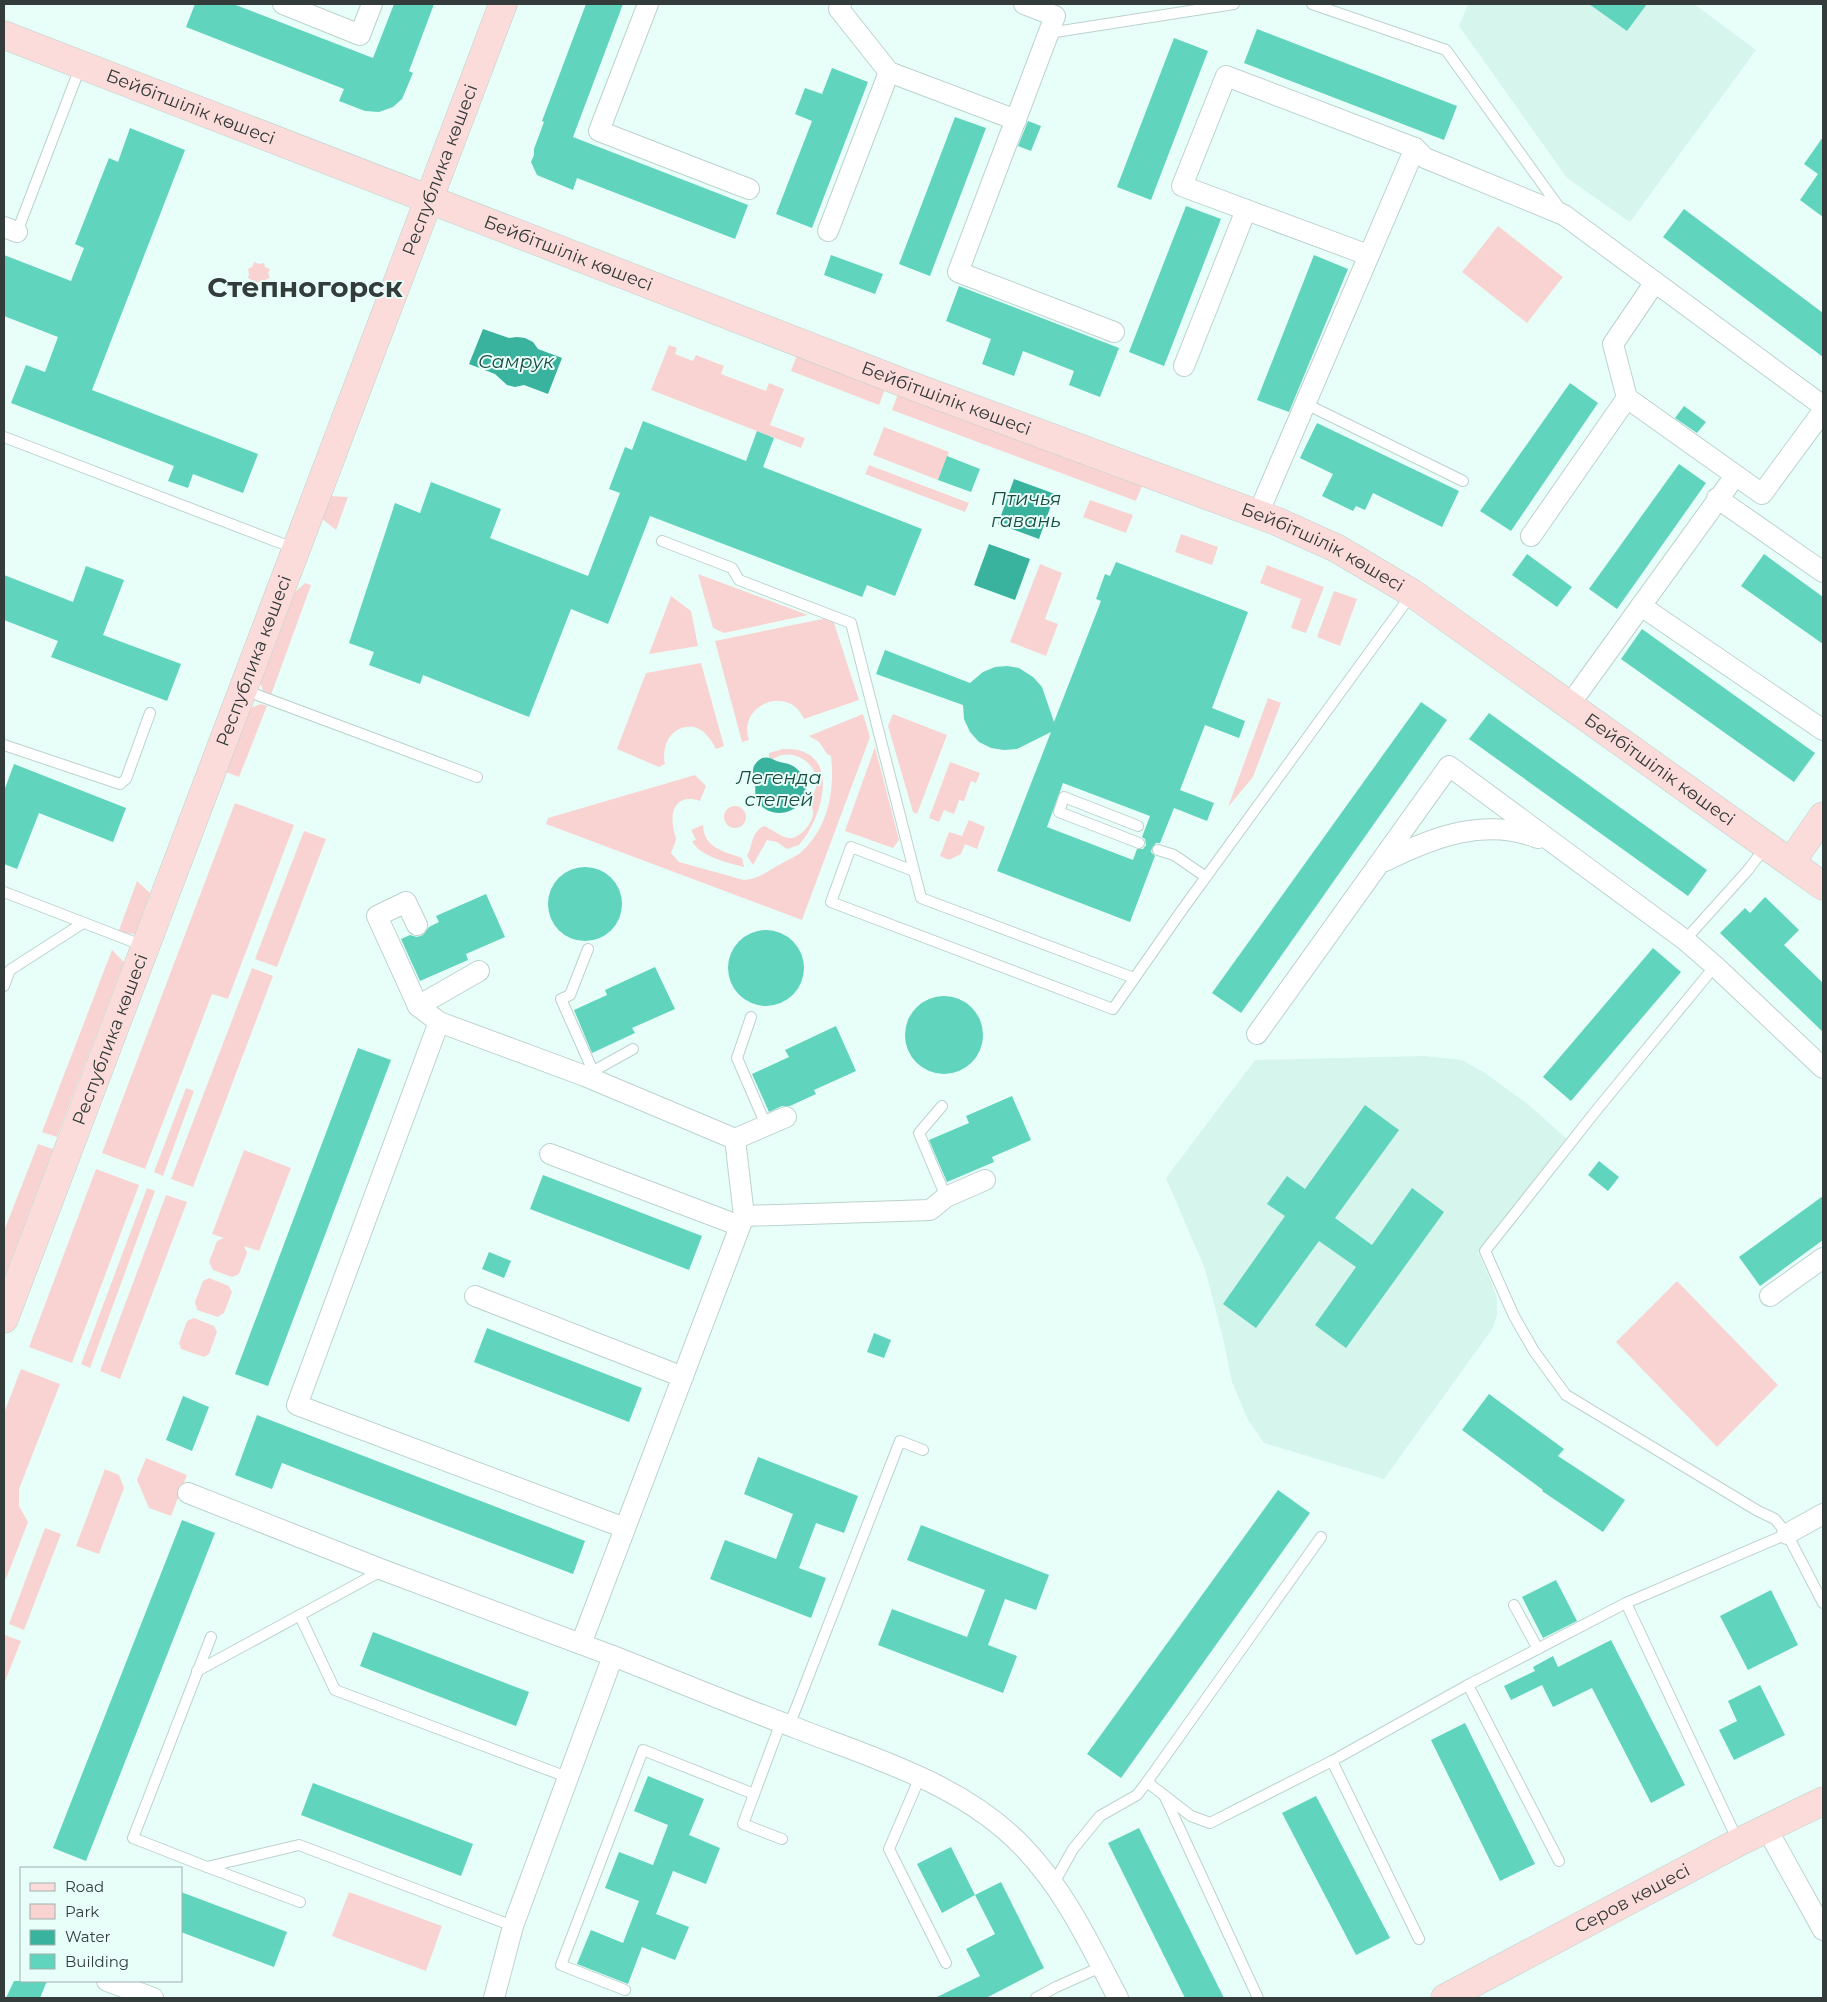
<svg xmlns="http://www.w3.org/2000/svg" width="1827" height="2002" font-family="Montserrat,sans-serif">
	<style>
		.built { fill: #d5f5ed }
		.green { fill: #f9d3d1 }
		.water { fill: #39b39d }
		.building { fill: #60d4bd; fill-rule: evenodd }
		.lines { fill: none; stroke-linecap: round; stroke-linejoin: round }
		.lane-casing { stroke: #bcd2cd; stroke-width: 12 }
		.street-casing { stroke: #bcd2cd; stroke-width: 22 }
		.secondary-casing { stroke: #bcd2cd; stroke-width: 29 }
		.lane { stroke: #fff; stroke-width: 10 }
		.street { stroke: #fff; stroke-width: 20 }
		.secondary { stroke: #fcdcda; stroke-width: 28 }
		.labels { text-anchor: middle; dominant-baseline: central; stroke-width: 4; stroke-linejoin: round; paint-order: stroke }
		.street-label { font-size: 18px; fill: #333c3a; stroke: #e8fff9 }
		.water-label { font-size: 19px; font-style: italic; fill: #194c42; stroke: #e8fff9 }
		.town-label { font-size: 28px; font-weight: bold; fill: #333c3a; stroke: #e8fff9 }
	</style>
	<rect width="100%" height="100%" fill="#e8fff9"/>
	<!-- built -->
	<g class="built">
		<polygon points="1468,4 1694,4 1756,50 1630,222 1567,178 1459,26"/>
		<polygon points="1424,1056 1462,1060 1485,1073 1529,1105 1569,1141 1478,1252 1491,1281 1497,1299 1497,1314 1493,1328 1384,1479 1264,1443 1248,1420 1232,1382 1222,1334 1205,1269 1166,1178 1255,1060"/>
	</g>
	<!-- green -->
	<g class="green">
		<polygon points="1498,226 1563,277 1527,323 1462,272"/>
		<polygon points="254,262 259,264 264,263 265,267 270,269 268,273 270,278 265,280 264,284 259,282 254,284 252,280 248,278 249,274 248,269 252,267"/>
		<polygon points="669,345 677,348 675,354 693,361 696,355 724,366 721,374 766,391 769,383 784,389 770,425 805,438 801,448 651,390"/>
		<polygon points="797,355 885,389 879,405 791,371"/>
		<polygon points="898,394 1142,486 1136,501 892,410"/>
		<polygon points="884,427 949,452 938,480 873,455"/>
		<polygon points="869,465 969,503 965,512 865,474"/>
		<polygon points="331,496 348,497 336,530 322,519"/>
		<polygon points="1090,500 1133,515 1126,533 1083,517"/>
		<polygon points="1181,534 1218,547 1212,565 1175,552"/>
		<polygon points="1040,564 1062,573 1045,619 1058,624 1046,656 1010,642"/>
		<polygon points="1267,565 1324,587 1306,633 1291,628 1301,599 1260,583"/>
		<polygon points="698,574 808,615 724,633 713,628"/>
		<polygon points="305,583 311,585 271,695 264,693 260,683 293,594"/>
		<polygon points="1334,591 1357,599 1340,646 1317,637"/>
		<polygon points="671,596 691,611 698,646 649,654"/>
		<path d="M832,617L859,700L804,719C789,684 737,704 749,740L742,742L715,641Z"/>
		<path d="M701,663L724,746L716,749C712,741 704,729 694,727C671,724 661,746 665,764L659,767L617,749L646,673Z"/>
		<polygon points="1268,698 1281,703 1253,777 1228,807"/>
		<polygon points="261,704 267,706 239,777 226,772 250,708"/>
		<path d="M863,714L870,737L802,920L546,824L548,818L695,775L706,786L700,801C680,794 670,806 673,826C673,830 675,834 676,838C676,842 673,848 671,853L679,862L744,880C757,879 767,872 779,865C785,861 793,858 799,854C828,829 835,792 831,756L827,754L819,742L809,736Z"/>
		<polygon points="893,714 947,735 917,814 913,812 888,726"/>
		<polygon points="875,747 899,840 893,848 845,831"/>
		<path d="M783,749C843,746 824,817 799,845L787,849L777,842L767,840L753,865L747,856C753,845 751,832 764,826C772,829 780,837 789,838C800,839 814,822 813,811C812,807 810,804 811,800C813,793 817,789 817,781C815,761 791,747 773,759L769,758V753Z"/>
		<polygon points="950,762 980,773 976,783 971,781 964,801 959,800 954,814 944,810 939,822 929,818"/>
		<polygon points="235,803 294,825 228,999 212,994 145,1169 102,1153"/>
		<circle cx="735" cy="817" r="11"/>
		<polygon points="969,820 985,827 977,849 965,844 961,854 949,860 940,856 949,832 962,836"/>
		<path d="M703,825C704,848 723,851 742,858L744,867C728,863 699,856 692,841L696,840L691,830Z"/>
		<polygon points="304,831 326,839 277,967 255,959"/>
		<polygon points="137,881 150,893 135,934 118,933"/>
		<polygon points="112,950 124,962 57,1137 42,1132"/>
		<polygon points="252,968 273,976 193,1187 171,1179"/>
		<polygon points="186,1088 194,1091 163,1176 154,1172"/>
		<polygon points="38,1144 53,1149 4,1278 4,1231"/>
		<polygon points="244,1150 291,1168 259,1251 244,1246 247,1253 239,1274 232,1277 213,1270 209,1262 217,1241 224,1238 212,1234"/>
		<polygon points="96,1169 139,1185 72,1363 29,1347"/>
		<polygon points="147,1188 155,1191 90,1368 81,1364"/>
		<polygon points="166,1195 187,1202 120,1379 100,1371"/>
		<polygon points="209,1278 229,1286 232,1292 224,1313 218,1317 197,1310 195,1302 203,1281"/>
		<polygon points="1677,1281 1778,1385 1717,1447 1616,1342"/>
		<polygon points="194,1318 214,1326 217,1332 209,1354 204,1357 181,1349 179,1343 187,1321"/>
		<polygon points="21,1369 60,1384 19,1489 19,1506 28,1522 6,1579 4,1579 4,1413"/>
		<polygon points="146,1458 187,1475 171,1516 149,1508 137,1480"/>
		<polygon points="105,1469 119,1475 124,1488 99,1554 76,1546"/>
		<polygon points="45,1528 61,1534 24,1630 9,1624"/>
		<polygon points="5,1635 21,1641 4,1684 4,1638"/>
		<polygon points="349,1892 442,1926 426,1971 332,1936"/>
	</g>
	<!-- water -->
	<g class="water">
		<polygon points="483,329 509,338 517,337 525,338 533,342 538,349 562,358 548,394 524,385 515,387 507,385 495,374 469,364"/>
		<polygon points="1014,479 1055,494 1039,539 998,524"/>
		<polygon points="989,544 1030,559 1015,600 974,585"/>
		<path d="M762,758C770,756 773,760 780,762C783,763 787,763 791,765C804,771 810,788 802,801C791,817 766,817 757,800C754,793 756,787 755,781C752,771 751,765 762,758Z"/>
	</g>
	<!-- building -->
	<g class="building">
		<polygon points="195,4 233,4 373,58 394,4 434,4 409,71 413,73 402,99 393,107 379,112 365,111 339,101 344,89 186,27"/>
		<polygon points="586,4 623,4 573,137 748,205 735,239 577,178 573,190 537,175 531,162 534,155 534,149 544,122 542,121"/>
		<polygon points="1589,4 1647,4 1627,31"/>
		<polygon points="1257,29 1457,106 1444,140 1244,63"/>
		<polygon points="1174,38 1208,51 1151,200 1117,187"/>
		<polygon points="832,68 868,82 812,228 776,214 812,121 795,114 805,88 822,94"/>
		<polygon points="955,117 986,128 930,276 899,264"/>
		<polygon points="1028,121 1041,126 1031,151 1018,146"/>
		<polygon points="130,128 185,150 92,390 258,454 243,493 193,474 188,488 168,481 174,466 11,403 26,365 45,372 58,337 4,316 4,255 71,281 84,248 75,244 109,158 118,162"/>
		<polygon points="1823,137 1823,217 1800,200 1818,174 1804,164"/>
		<polygon points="1186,206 1221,219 1164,366 1129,352"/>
		<polygon points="1684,209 1823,313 1823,357 1663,237"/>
		<polygon points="831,255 883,274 875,294 824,275"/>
		<polygon points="1314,255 1348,269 1289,412 1257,400"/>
		<polygon points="959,286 1119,348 1100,397 1069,385 1074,371 1023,351 1014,376 982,364 991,339 946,321"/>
		<polygon points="1570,383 1598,403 1511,531 1480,511"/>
		<polygon points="1684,406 1706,422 1697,433 1675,418"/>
		<polygon points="643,421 746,461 757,431 774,438 763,467 922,529 895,596 867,585 862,597 650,516 608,624 571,609 529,717 423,675 420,684 369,665 374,652 349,643 395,503 420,513 431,482 501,509 490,538 588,576 620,493 609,489 625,447 632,450"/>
		<polygon points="1317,423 1459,491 1442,527 1373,493 1365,510 1356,506 1353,511 1322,496 1333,474 1300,458"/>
		<polygon points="947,456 980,469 971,492 938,480"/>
		<polygon points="1679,464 1706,483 1617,609 1589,589"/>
		<polygon points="1527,554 1572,587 1557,607 1512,575"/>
		<polygon points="1764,554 1823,597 1823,644 1741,586"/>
		<path d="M1116,562L1248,612L1212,708L1245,721L1239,738L1205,725L1180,790L1214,803L1207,821L1174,808L1160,843H1156L1152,848L1151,852L1155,856L1130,922L997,871L1051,732L1017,749L1004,750L991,748L979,742L970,732L964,719L963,705L876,674L885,650L970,683L983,672L995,667L1007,666L1019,668L1033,677L1042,687L1054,722L1101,601L1096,599L1105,574L1110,576ZM1063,783L1150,816L1142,837L1145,839L1146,845L1143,849H1137L1133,860L1047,827Z"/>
		<polygon points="86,566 124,580 103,635 181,664 167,701 51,657 58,641 4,620 4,575 73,602"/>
		<polygon points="1642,629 1815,753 1794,782 1621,659"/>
		<polygon points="1421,702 1447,720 1241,1013 1212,993"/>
		<polygon points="1489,713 1707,870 1688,896 1469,739"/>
		<polygon points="14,764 126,808 113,842 39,813 17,869 4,864 4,791"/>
		<circle cx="585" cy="904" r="37"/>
		<polygon points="486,894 505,937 466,954 468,960 420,981 401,939 410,935 417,937 423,935 429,927 439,922 436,916"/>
		<polygon points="1765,897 1799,930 1784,945 1823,983 1823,1032 1720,933 1745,908 1750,913"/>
		<circle cx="766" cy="968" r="38"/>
		<polygon points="1653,948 1681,972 1571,1101 1543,1077"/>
		<polygon points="655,967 675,1009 632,1028 635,1033 592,1053 574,1010 607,995 605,990"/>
		<circle cx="944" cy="1035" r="39"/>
		<polygon points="836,1026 856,1071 814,1090 816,1094 790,1106 782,1106 769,1112 752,1074 789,1057 785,1050"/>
		<polygon points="358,1048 391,1060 268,1386 235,1374"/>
		<polygon points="1012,1096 1031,1140 992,1157 994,1162 947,1182 929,1140 969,1123 966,1116"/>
		<polygon points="1365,1105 1399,1130 1335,1218 1372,1245 1412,1188 1444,1212 1346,1348 1315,1325 1356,1267 1319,1241 1256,1328 1223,1304 1285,1216 1267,1204 1287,1176 1305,1189"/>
		<polygon points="1599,1161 1619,1177 1608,1191 1588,1175"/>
		<polygon points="543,1175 702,1236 689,1270 530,1209"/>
		<polygon points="1823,1196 1823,1240 1760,1286 1739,1257"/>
		<polygon points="489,1252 511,1261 504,1278 482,1269"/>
		<polygon points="487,1328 642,1388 629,1422 474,1362"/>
		<polygon points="874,1333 891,1340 884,1358 867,1352"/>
		<polygon points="1489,1394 1564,1449 1558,1456 1625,1500 1603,1532 1542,1491 1543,1490 1462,1430"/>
		<polygon points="183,1396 209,1407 192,1451 166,1440"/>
		<polygon points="257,1415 585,1541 573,1574 282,1463 272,1489 235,1475"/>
		<polygon points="758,1457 858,1496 844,1533 816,1523 799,1568 826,1578 811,1618 710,1579 725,1540 776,1559 793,1514 744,1494"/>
		<polygon points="1278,1490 1310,1513 1121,1778 1087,1754"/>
		<polygon points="182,1520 215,1533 86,1861 53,1848"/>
		<polygon points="921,1525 1049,1575 1036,1610 1005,1599 988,1645 1017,1656 1003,1693 878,1645 892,1609 967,1637 985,1590 907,1560"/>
		<polygon points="1556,1580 1577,1621 1543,1638 1522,1597"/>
		<polygon points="1771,1590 1798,1645 1748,1670 1720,1616"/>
		<polygon points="373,1632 529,1692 516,1726 360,1666"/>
		<polygon points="1611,1640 1685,1785 1651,1803 1592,1688 1553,1707 1542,1685 1511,1700 1504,1686 1535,1671 1533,1667 1553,1656 1558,1667"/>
		<polygon points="1760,1685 1785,1735 1734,1760 1719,1730 1737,1721 1728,1701"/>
		<polygon points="1465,1723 1535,1864 1500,1881 1431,1740"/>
		<polygon points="648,1776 704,1799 689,1835 720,1848 706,1884 673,1871 656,1914 689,1927 675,1960 642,1947 628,1984 577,1964 591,1930 623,1943 639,1901 605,1888 619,1852 653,1865 668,1825 634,1811"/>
		<polygon points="313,1783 473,1844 461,1876 301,1815"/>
		<polygon points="1316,1796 1390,1938 1356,1955 1282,1813"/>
		<polygon points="1139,1828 1224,1998 1185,1998 1108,1843"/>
		<polygon points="951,1847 975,1895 942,1913 917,1864"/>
		<polygon points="1001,1882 1044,1968 986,1998 935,1998 980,1976 966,1949 995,1934 975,1895"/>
		<polygon points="181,1892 287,1932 274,1967 181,1932"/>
		<polygon points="14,1981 47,1981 40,1998 6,1998"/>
	</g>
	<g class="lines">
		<defs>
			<g id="lane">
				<polyline points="1312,4 1446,50 1561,210"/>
				<polyline points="1049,33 1234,4"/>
				<polyline points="15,232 17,232 81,65"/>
				<polyline points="1306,404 1463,481"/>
				<polyline points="4,437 296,549"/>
				<polyline points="662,541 732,568 739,580 851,623 921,898 1134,978"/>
				<polyline points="244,690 477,777"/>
				<polyline points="4,745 120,784 126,779 150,713"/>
				<polyline points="1138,826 1064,797 1059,812 1139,843"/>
				<polyline points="1158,850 1174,855 1206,877"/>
				<polyline points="914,871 851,847 831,902 1113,1009 1182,910 1411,595"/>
				<polyline points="4,892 144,946"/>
				<polyline points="1685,940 1748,870 1766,846"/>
				<polyline points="588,949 570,995 561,999 593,1071"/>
				<polyline points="1715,966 1599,1107 1485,1251 1514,1316 1534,1351 1566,1395 1758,1511 1775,1519 1787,1534"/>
				<polyline points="4,986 10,970 83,923"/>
				<polyline points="751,1017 737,1058 766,1125"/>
				<polyline points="588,1074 633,1049"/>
				<polyline points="942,1106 919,1133 946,1197"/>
				<polyline points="1626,1603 1738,1841"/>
				<polyline points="1514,1605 1538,1649"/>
				<polyline points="300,1616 335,1690 567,1777"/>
				<polyline points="211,1637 133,1838 207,1867 299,1845 513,1926"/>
				<polyline points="197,1671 383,1570"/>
				<polyline points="1468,1685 1559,1861"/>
				<polyline points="781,1722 743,1824 782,1839"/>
				<polyline points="789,1726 900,1441 923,1450"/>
				<polyline points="1332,1761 1419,1939"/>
				<polyline points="920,1777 889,1849 946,1963"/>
				<polyline points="1147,1782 1321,1537"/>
				<polyline points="1165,1797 1258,1998"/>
				<polyline points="207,1867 300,1902"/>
				<polyline points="1054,1883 1073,1849 1100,1816 1137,1795 1147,1782 1191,1816 1210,1823 1332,1761 1468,1685 1626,1603 1787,1534 1823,1603"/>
				<polyline points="625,1990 561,1965 643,1750 754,1794"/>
				<polyline points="1036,1998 1056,1987 1101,1967"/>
			</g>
			<g id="street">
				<polyline points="283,4 360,35 372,4"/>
				<polyline points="648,4 599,131 749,189"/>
				<polyline points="841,4 839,9 889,72 1016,120"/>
				<polyline points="1024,4 1055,16 958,272 1114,332"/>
				<polyline points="1415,148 1425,158 1564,215 1823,406"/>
				<polyline points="4,227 17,232"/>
				<polyline points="828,231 889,72"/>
				<polyline points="1655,282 1613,344 1627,398 1762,494 1823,411"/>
				<polyline points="1184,366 1246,210"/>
				<polyline points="1717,498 1823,572"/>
				<polyline points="1258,514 1415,148 1226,76 1182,186 1368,255"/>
				<polyline points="1531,536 1627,398"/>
				<polyline points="1641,606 1823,730"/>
				<polyline points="1570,704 1735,476"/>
				<path d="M1385,861C1433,837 1485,817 1538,838"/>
				<polyline points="417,925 406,902 377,916 418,1006 439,1022 585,1076 735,1139 744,1216 581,1644"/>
				<polyline points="418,1006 479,971"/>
				<polyline points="439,1022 297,1405 625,1528"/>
				<polyline points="1257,1034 1449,766 1685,940 1715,966 1823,1068"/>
				<polyline points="735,1139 786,1117"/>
				<polyline points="550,1154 740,1226"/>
				<polyline points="744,1216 930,1210 946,1197 985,1180"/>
				<polyline points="475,1296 683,1377"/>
				<polyline points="1770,1296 1823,1258"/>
				<polyline points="188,1493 383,1570 613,1656"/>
				<polyline points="1787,1534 1823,1514"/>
				<polyline points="1767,1829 1823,1930"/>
				<polyline points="107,1981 153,1998"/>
				<path d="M494,1998L513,1926L613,1656C674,1680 734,1705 796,1728C875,1759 964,1784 1024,1848C1066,1892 1090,1945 1118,1998"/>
			</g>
			<g id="secondary">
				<path id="s1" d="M4,35L904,383L1276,521L1336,548L1412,593L1823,886"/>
				<polyline points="1791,862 1823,816"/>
				<path id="s2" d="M4,1319L503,4"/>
				<path id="s3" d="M1445,1998L1739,1842L1823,1801"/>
			</g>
		</defs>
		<!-- lane casing -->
		<use href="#lane" class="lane-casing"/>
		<!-- street casing -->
		<use href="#street" class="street-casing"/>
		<!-- secondary casing -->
		<use href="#secondary" class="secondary-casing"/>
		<!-- lane -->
		<use href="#lane" class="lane"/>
		<!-- street -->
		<use href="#street" class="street"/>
		<!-- secondary -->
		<use href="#secondary" class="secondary"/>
	</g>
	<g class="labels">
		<!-- street labels -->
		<g class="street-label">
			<text stroke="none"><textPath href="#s1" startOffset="200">Бейбітшілік көшесі</textPath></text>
			<text stroke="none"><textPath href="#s2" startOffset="1229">Республика көшесі</textPath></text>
			<text stroke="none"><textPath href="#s1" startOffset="605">Бейбітшілік көшесі</textPath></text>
			<text stroke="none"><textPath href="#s1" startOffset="1010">Бейбітшілік көшесі</textPath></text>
			<text stroke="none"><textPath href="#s1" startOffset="1415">Бейбітшілік көшесі</textPath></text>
			<text stroke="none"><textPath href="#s2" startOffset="704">Республика көшесі</textPath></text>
			<text stroke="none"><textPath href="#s1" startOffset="1820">Бейбітшілік көшесі</textPath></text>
			<text stroke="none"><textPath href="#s2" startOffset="299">Республика көшесі</textPath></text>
			<text stroke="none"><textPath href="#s3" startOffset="212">Серов көшесі</textPath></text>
		</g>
		<!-- water labels -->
		<g class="water-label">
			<text x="516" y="361">Самрук</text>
			<text x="1026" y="498">Птичья<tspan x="1026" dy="22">гавань</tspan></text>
			<text x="779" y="777">Легенда<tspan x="779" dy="22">степей</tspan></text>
		</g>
		<!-- town labels -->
		<g class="town-label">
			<text x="305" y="287">Степногорск</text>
		</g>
	</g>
	<!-- border -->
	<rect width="1827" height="2002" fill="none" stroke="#333c3a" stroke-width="10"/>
	<!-- legend -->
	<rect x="20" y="1867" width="162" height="115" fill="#e8fff9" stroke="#a0b1ad"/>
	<rect x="30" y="1883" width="25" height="8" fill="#fcdcda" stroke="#a0b1ad"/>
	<text x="65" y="1892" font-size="15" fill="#333c3a">Road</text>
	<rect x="30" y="1904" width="25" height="15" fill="#f9d3d1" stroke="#a0b1ad"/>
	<text x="65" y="1917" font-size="15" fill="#333c3a">Park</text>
	<rect x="30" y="1930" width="25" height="15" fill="#39b39d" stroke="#a0b1ad"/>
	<text x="65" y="1942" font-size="15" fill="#333c3a">Water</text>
	<rect x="30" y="1954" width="25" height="15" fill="#60d4bd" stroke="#a0b1ad"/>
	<text x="65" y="1967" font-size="15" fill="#333c3a">Building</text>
</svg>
